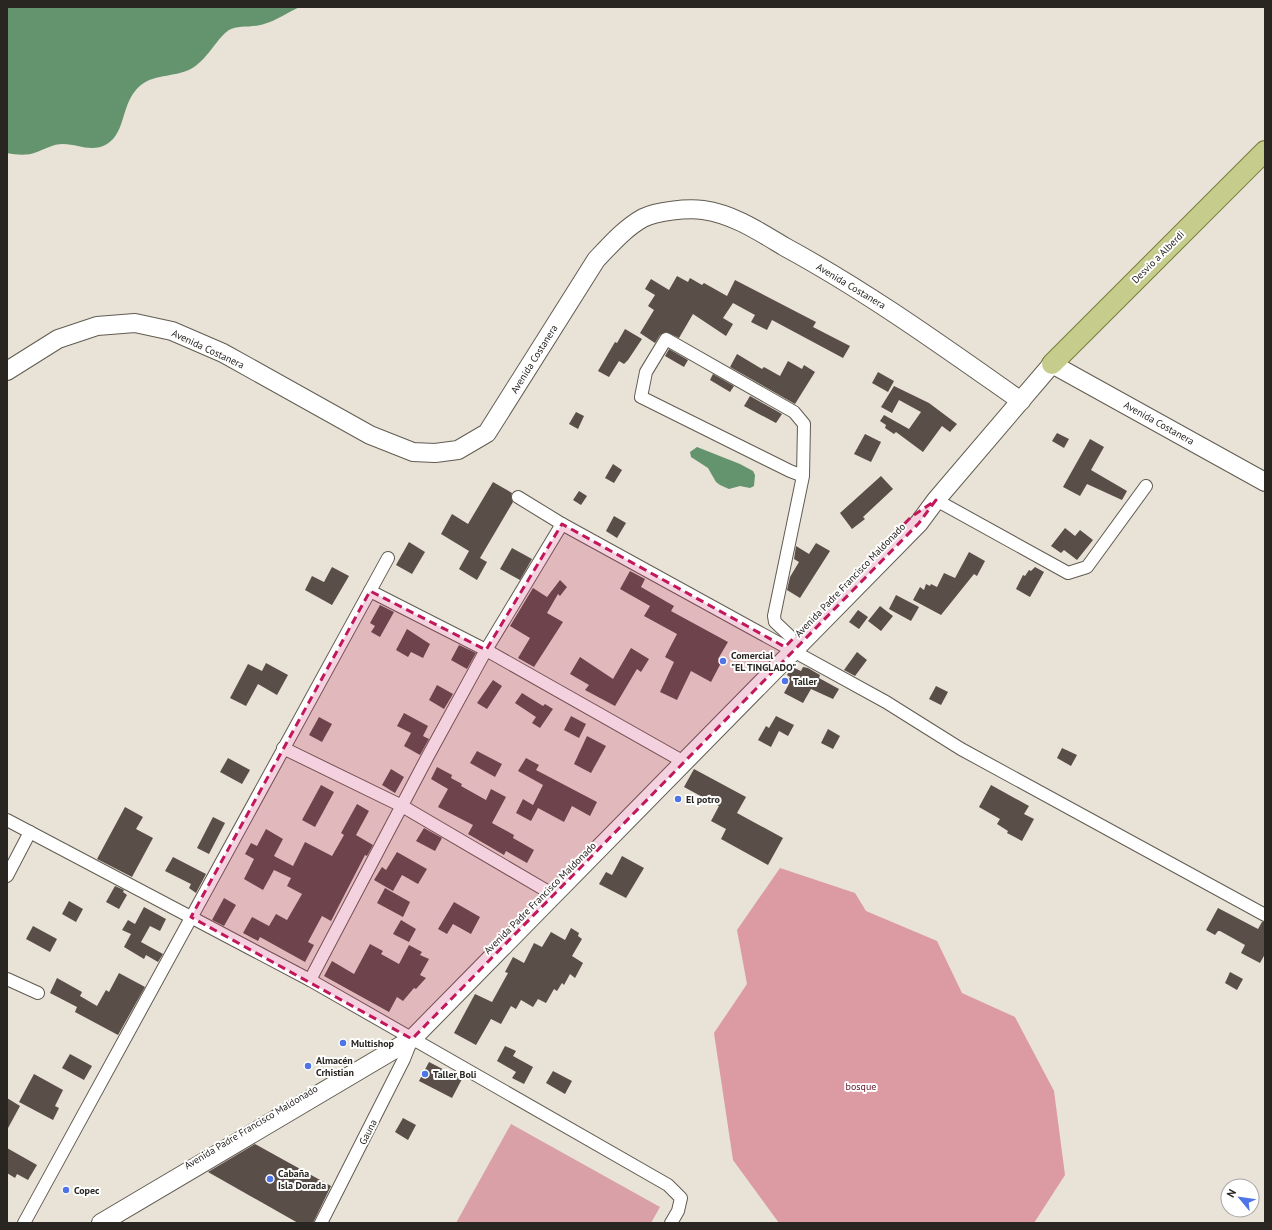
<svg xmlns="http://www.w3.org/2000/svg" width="1272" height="1230" font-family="'PT Sans',sans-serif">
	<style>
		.green { fill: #daa0a7 }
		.forest { fill: #dc9ba3 }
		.water { fill: #63946d }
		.building { fill: #5a4e49 }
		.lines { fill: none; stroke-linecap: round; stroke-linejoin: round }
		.street-casing { stroke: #615c51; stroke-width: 14 }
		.secondary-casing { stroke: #615c51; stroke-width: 20 }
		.primary-casing { stroke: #757c36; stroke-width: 22 }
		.street { stroke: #fff; stroke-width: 12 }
		.secondary { stroke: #fff; stroke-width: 18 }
		.primary { stroke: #c5cc8c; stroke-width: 20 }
		.marked { fill: #c2185b; fill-opacity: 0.2; stroke: #c2185b; stroke-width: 3; stroke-dasharray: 8 5; stroke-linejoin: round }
		.poi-dot { fill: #4f74e8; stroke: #fff; stroke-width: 1.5 }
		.labels { text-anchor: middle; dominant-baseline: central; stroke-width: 4; stroke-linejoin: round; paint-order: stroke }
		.street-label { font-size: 10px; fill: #292622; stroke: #fff }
		.poi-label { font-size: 10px; font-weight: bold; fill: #292622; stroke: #fff; text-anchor: start }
		.park-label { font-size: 10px; fill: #611427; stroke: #fff }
	</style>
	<rect width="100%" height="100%" fill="#e9e2d6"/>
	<!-- green -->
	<polygon class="green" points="511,1124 660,1207 651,1223 456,1223"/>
	<!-- forest -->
	<polygon class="forest" points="780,868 855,893 866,911 937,941 962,993 1015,1017 1054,1091 1065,1175 1034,1223 779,1223 733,1160 714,1033 747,984 737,930"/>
	<!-- water -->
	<g class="water">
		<path d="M7,7H300C288,12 276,21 264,24C253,28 238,25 229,30C218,37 208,58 194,67C177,78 156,73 141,85C120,102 127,132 107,144C91,153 79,144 63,144C53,144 45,149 37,152C27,156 17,155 7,153Z"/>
		<polygon points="697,447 740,464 753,471 755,475 754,486 750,488 740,486 729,489 720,485 716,482 708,468 691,457 690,452"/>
	</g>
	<!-- building -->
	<g class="building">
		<polygon points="677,276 688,282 690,278 702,285 704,283 727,296 735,280 816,322 813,327 850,346 843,358 772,320 767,330 751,322 755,315 733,303 723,318 733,324 726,336 693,314 679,338 666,332 660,335 655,343 640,333 654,310 648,306 655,295 645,289 651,279 669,290"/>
		<polygon points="625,329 642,339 628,360 624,364 619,361 609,377 598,371 615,342 617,343"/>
		<polygon points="669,349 688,360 684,367 665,356"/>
		<polygon points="737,354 762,369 764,367 780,376 788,361 802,369 804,365 815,372 795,404 730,367"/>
		<polygon points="878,372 894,381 888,392 872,383"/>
		<polygon points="713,374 734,386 730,392 710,380"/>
		<polygon points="894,386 929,403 957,424 950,432 942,426 923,452 896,432 894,434 885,428 886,425 880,421 884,415 909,429 921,412 899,400 892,413 881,407"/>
		<polygon points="750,396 782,414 776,423 744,406"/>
		<polygon points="576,412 584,416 578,429 569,424"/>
		<polygon points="1057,433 1069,439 1064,448 1052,441"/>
		<polygon points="865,434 881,442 871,462 854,454"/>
		<polygon points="1090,439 1104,447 1091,470 1127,491 1122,500 1087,484 1080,496 1063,487"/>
		<polygon points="613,464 622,470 614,483 605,478"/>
		<polygon points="881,476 893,489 863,517 865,519 852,529 840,513"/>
		<polygon points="493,482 512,493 511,497 513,502 480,558 487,562 477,580 459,569 469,551 441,534 452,514 468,524"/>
		<polygon points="579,491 587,496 581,505 573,500"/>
		<polygon points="614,516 626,523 617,538 606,531"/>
		<polygon points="1065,528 1075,536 1080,530 1093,540 1077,560 1064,550 1061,553 1051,546"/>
		<polygon points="409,542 425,552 412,574 396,565"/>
		<polygon points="816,543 830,551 800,598 787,590 790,577 799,562 794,559 796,546 809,554"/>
		<polygon points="512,548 532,559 520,580 500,569"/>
		<polygon points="969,552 985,561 977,576 974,574 941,615 913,600 920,587 924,590 926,584 930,586 931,584 937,587 944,573 955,578"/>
		<polygon points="332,567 349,576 332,605 305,590 312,576 324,582"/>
		<polygon points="1035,567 1044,572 1030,597 1016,589 1023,575 1025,576 1029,570 1031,571"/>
		<polygon points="630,571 645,579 641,587 674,606 671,611 728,642 718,659 722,661 711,682 691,671 677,700 660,692 674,662 665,657 677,634 644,616 650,606 620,589"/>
		<polygon points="560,580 567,587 560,596 558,594 547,613 563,622 534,667 518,658 530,638 510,626 533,588 547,597"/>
		<polygon points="896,595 919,607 911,621 889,609"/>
		<polygon points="380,605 394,612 380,637 371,632 375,626 370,623"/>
		<polygon points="880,606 893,616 881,631 868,621"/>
		<polygon points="858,610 868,617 859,629 849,622"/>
		<polygon points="407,629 430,644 423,658 411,652 408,657 396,650"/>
		<polygon points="459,645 476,653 467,669 451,660"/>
		<polygon points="631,648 649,659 641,672 637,669 615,706 585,690 589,685 570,674 580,657 613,679"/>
		<polygon points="857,652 867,660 855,676 844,670"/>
		<polygon points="266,663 288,675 277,695 258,684 246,706 230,698 248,664 262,671"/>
		<polygon points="792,667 801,671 803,667 808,668 820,675 819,678 839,689 833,699 811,689 803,703 784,693 789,684 787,683 790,677 787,675"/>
		<polygon points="493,680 502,686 487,709 477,703"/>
		<polygon points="437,685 453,694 444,709 429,700"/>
		<polygon points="936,686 948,692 941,705 929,699"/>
		<polygon points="522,693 543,706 545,704 553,709 540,728 532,723 536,717 515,703"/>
		<polygon points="404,713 428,726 423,736 429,739 420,755 404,746 411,733 397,726"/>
		<polygon points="571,716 586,724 579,738 564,730"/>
		<polygon points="776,716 794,725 788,736 779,731 771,747 758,740 766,726 769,728"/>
		<polygon points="319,717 332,724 322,742 309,735"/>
		<polygon points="828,729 840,736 833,749 821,743"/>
		<polygon points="587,736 606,746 591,773 574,764"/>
		<polygon points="1062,748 1077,755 1071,766 1057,758"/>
		<polygon points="477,751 502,764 495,777 470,763"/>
		<polygon points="228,758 250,770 242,784 220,772"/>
		<polygon points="526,758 539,765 536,770 597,802 590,816 572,806 564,822 538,808 531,821 516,813 523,799 533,805 543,785 518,771"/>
		<polygon points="437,767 452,775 451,778 462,784 461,786 486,800 491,789 506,797 492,823 514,835 513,838 534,850 527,863 506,851 504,855 468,834 473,825 438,807 448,789 431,779"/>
		<polygon points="391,769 404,777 395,793 382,785"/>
		<polygon points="694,769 746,797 737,813 783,838 768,865 721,839 726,829 711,821 719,806 684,787"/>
		<polygon points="321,785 334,792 315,827 302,820"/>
		<polygon points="991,785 1029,806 1024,814 1034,819 1022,841 1007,833 1008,831 997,824 1000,819 979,807"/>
		<polygon points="357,804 369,811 356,835 373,845 367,856 365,855 331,921 322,916 308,942 314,945 305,962 260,937 258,941 243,933 252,917 269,926 276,914 287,920 302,894 287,886 291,878 274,870 263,890 244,879 254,859 245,854 251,843 257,846 266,829 283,839 274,856 293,866 305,842 332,856 344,835 341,833"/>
		<polygon points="125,807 143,817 136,829 153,838 132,877 97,859"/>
		<polygon points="213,817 225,823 209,854 197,848"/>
		<polygon points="424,828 442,838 435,851 416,841"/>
		<polygon points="397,852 427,869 418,884 402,875 393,891 374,880 382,867 386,870"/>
		<polygon points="622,856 644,868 626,898 599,884 606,872 612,875"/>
		<polygon points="173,857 206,874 196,893 189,888 191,884 165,871"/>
		<polygon points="115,886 124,890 123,892 127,895 119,909 106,902"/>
		<polygon points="385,888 410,902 403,917 377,903"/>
		<polygon points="224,898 236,905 224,926 212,920"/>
		<polygon points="69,901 83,909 76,922 62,914"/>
		<polygon points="454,902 480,917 471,934 453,924 447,934 438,929"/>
		<polygon points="144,907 166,919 160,931 150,926 141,942 163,954 158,962 146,955 144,959 124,947 131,934 122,930 128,920 135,924"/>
		<polygon points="1218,908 1258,929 1262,922 1265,922 1265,954 1260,963 1241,953 1245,945 1220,931 1218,931 1215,935 1206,930"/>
		<polygon points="401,920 416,929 409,942 393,934"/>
		<polygon points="33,926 57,939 50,952 26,939"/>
		<polygon points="571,928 579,933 578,936 582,939 572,956 583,963 575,978 570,974 564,985 562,983 557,991 554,989 546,1003 538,999 533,1007 521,1000 516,1009 511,1006 501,1024 491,1019 476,1045 454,1033 475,994 492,1002 508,973 505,972 513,957 524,963 534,943 542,947 551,932 565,940"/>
		<polygon points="370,944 383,951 381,954 399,964 409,945 422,952 420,955 429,959 420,975 426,978 416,989 414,988 403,1001 397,997 389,1012 324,976 332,961 354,974"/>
		<polygon points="1230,972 1243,979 1237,990 1225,983"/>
		<polygon points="119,973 145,987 118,1035 75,1012 77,1007 50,993 57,978 82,992 80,996 97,1006 106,990 109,992"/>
		<polygon points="505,1046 516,1051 513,1056 533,1067 524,1084 512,1078 516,1072 497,1061"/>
		<polygon points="70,1054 92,1066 84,1080 62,1068"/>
		<polygon points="429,1062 462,1079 452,1098 419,1081"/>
		<polygon points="553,1071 572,1081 565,1094 546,1083"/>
		<polygon points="34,1074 63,1090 55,1106 59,1108 53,1120 19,1102"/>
		<polygon points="7,1098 20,1106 7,1130"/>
		<polygon points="403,1118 416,1125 408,1140 395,1132"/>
		<polygon points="255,1144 331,1186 313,1223 298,1223 208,1172"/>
		<polygon points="7,1148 37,1165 28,1180 17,1174 15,1178 7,1173"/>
	</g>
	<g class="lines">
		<defs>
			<g id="street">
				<polyline points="518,497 562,524 886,702 961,749 1265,915"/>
				<polyline points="936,500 1068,573 1087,567 1146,486"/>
				<polyline points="370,591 486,650 677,758"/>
				<polyline points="793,639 775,622 774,616 803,476 804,424 794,412 666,339 646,372 641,397 790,471 803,476"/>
				<polyline points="283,748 402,806 547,891"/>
				<polyline points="7,820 310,980 668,1185 681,1198 678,1211 671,1223"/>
				<polyline points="7,876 30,832"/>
				<polyline points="7,979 38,993"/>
				<polyline points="310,980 428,756 486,650 562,524"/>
				<polyline points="24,1223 388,558"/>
				<polyline points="321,1223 404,1059 412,1039"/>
			</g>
			<g id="secondary">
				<path d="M7,371L58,339L97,326L135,323L172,331L223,353L370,435L413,452L435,453L458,450L487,433L596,260C610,245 625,228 643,218C657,211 687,208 703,210C733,214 760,232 785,247C868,292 944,347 1021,401"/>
				<polyline points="101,1223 412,1039 919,523 936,500 1052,364 1265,482"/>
			</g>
			<polyline id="primary" points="1052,364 1265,151"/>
		</defs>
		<!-- street casing -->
		<use href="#street" class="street-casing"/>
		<!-- secondary casing -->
		<use href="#secondary" class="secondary-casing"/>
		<!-- primary casing -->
		<use href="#primary" class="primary-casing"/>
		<!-- street -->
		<use href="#street" class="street"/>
		<!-- secondary -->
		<use href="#secondary" class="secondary"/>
		<!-- primary -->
		<use href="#primary" class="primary"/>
	</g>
	<!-- marked area -->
	<path class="marked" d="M936,500L919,523L412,1039L191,917L370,591L486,650L562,524L785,647L911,517Z"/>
	<!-- markers -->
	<g class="poi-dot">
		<circle cx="723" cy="661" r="4"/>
		<circle cx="785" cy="681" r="4"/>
		<circle cx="678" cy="799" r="4"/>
		<circle cx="343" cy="1043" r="4"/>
		<circle cx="308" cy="1066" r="4"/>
		<circle cx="425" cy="1074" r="4"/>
		<circle cx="270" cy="1179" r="4"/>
		<circle cx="66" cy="1190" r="4"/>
	</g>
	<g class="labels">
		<!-- street labels -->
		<g class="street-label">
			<text transform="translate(1158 257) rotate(-45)">Desvío a Alberdi</text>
			<text transform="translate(851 286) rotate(31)">Avenida Costanera</text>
			<text transform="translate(208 349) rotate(25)">Avenida Costanera</text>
			<text transform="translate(534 359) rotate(-58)">Avenida Costanera</text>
			<text transform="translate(1159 423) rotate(29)">Avenida Costanera</text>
			<text transform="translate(850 580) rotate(-46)">Avenida Padre Francisco Maldonado</text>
			<text transform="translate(540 898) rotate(-45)">Avenida Padre Francisco Maldonado</text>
			<text transform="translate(251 1127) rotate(-31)">Avenida Padre Francisco Maldonado</text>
			<text transform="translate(368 1132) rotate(-63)">Gauna</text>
		</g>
		<!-- poi labels -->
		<g class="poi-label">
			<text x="731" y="655">Comercial<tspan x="731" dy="12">"EL TINGLADO"</tspan></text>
			<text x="793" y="681">Taller</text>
			<text x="686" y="799">El potro</text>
			<text x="351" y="1043">Multishop</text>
			<text x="316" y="1060">Almacén<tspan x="316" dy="12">Crhistian</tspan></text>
			<text x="433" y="1074">Taller Boli</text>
			<text x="278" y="1173">Cabaña<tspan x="278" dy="12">Isla Dorada</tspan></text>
			<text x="74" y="1190">Copec</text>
		</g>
		<!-- park labels -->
		<g class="park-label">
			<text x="861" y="1086">bosque</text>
		</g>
	</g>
	<!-- border -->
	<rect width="1272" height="1230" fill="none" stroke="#292622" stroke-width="16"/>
	<!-- north arrow -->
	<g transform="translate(1240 1198) rotate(299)"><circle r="19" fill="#ffffff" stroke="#a9a8a7"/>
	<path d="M0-3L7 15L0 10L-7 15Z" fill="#4f74e8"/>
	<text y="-6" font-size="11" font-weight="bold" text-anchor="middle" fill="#292622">N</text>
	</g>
</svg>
